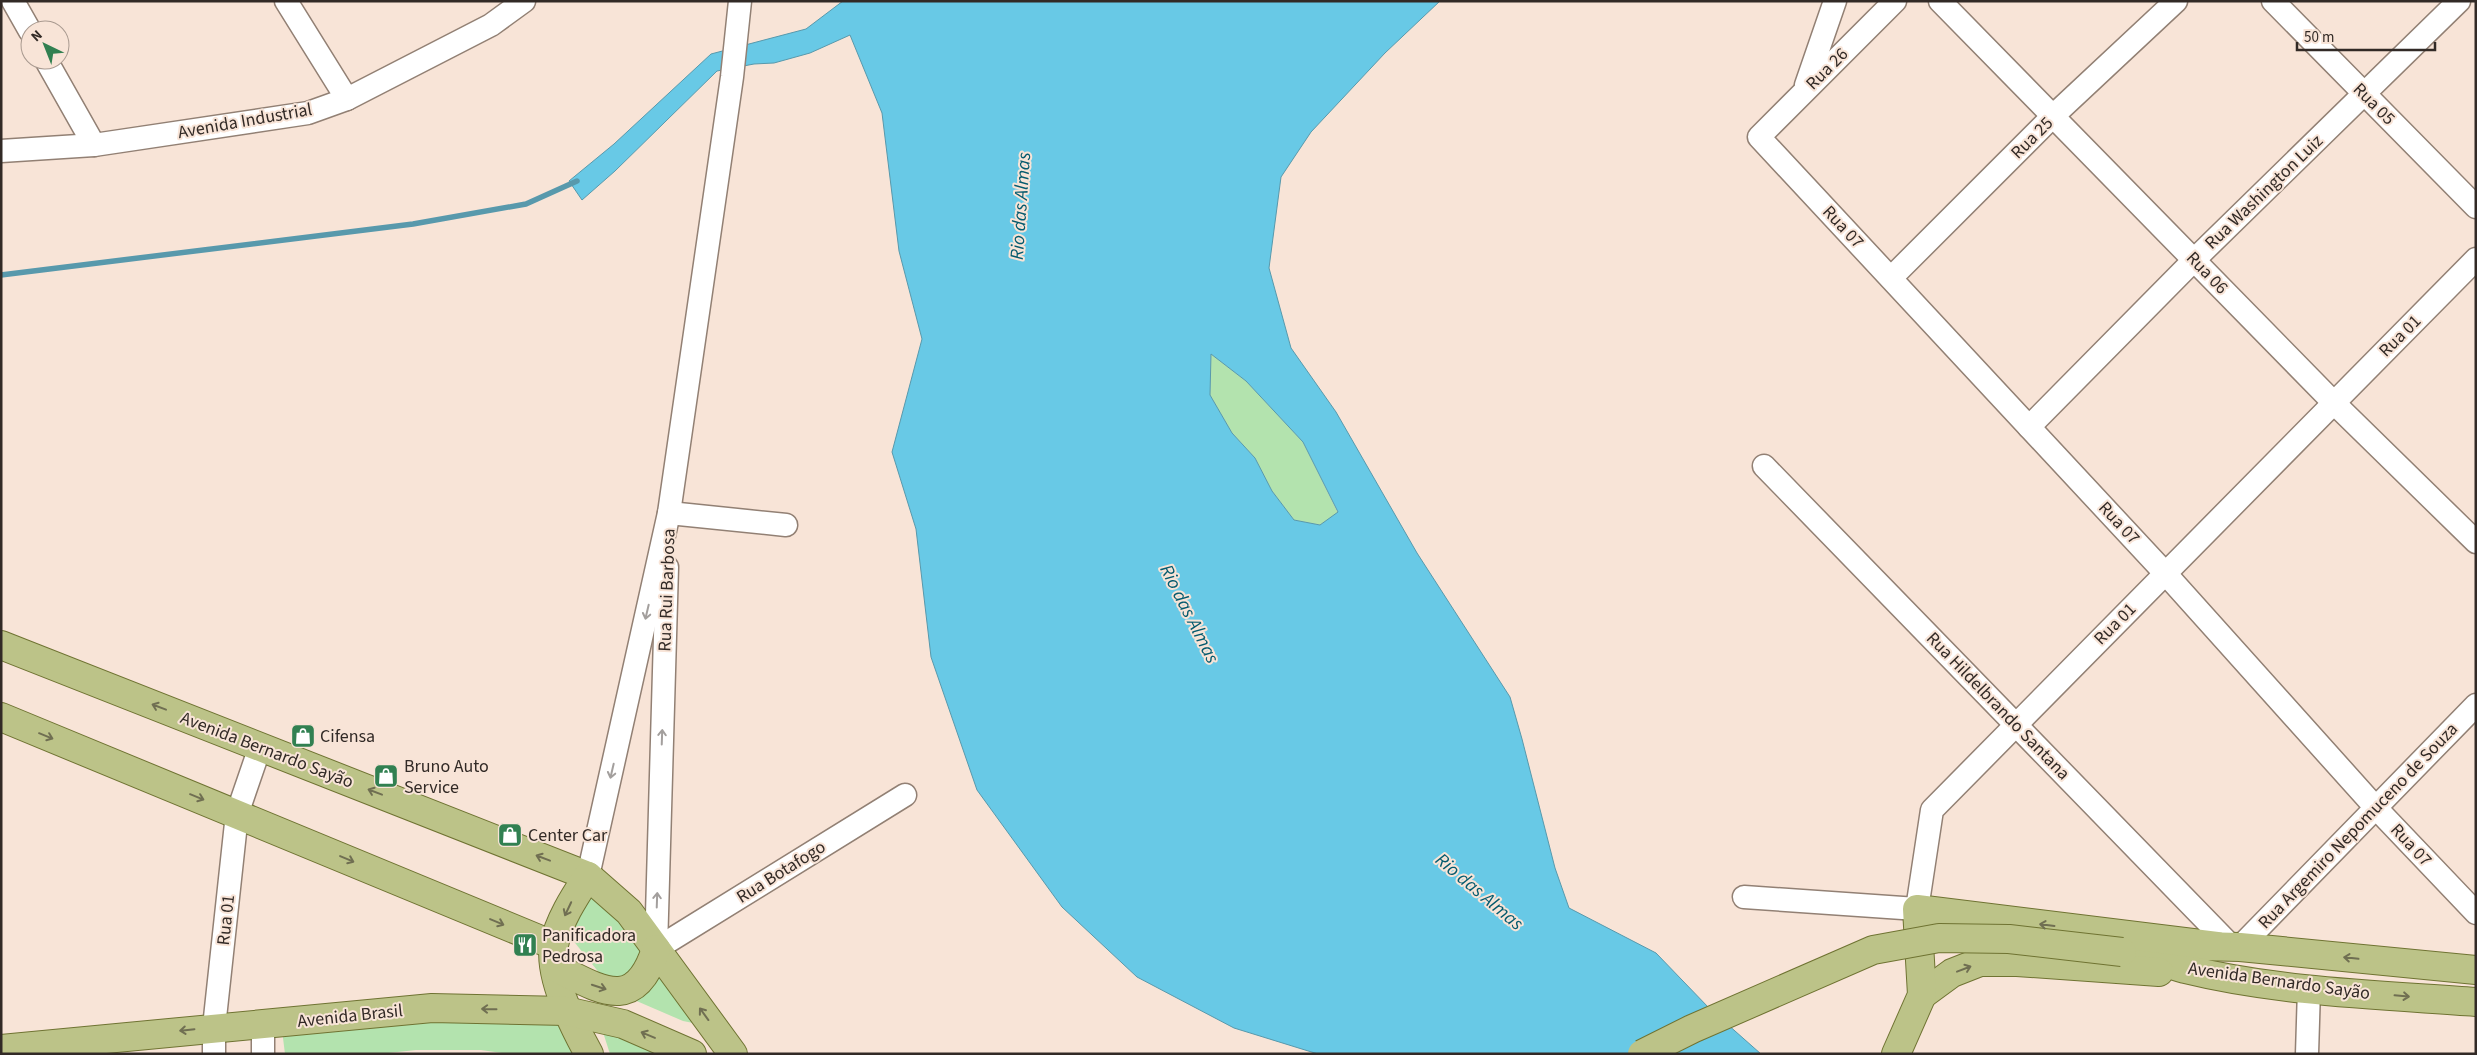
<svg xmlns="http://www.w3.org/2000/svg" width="2477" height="1055" font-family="'Source Sans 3',sans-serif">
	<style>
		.green { fill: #b3e3ae }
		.water { fill: #68c9e6; stroke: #5899ac; fill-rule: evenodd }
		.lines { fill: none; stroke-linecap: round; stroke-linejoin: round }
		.stream { stroke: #5899ac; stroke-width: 5.5 }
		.minor-casing { stroke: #928074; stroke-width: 25 }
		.major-casing { stroke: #6f7332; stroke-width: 30 }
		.minor { stroke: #fff; stroke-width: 22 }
		.major { stroke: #bcc388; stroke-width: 28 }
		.major-bridge-casing { stroke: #6f7332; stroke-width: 30; stroke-linecap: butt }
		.major-bridge { stroke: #bcc388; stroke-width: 28 }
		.oneway { stroke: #a39f9d }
		.oneway2 { stroke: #706f52 }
		.labels { text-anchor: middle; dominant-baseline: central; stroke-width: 4; stroke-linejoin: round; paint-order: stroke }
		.street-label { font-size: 18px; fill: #322a26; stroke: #f8e4d7 }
		.poi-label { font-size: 18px; fill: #322a26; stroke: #f8e4d7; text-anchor: start }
		.water-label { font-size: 19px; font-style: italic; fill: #045a6e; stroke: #f8e4d7 }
	</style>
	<rect width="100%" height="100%" fill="#f8e4d7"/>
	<!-- green -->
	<g class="green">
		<polygon points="1211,354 1246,381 1303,442 1338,513 1320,525 1294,520 1272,491 1255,458 1232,433 1210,395"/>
		<polygon points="598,893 646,958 634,982 609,985 563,928 583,900"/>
		<polygon points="659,961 708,1026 683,1021 625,996"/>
		<polygon points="426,1014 564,1017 584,1054 509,1054 481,1050 416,1050 379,1054 285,1054 282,1030"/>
		<polygon points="601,1026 679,1054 610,1054"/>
	</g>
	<!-- water -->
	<path class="water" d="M843,1H1440L1385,53L1311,132L1281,177L1269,268L1291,348L1336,412L1417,553L1510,697L1522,739L1555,868L1569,908L1656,953L1709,1008L1761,1054H1318L1234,1028L1137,977L1062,907L977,790L931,657L916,529L892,452L922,339L899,251L882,113L850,35L810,53L774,63L754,64L717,71L615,171L582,200L569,181L614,144L711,54L806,29ZM1211,354L1246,381L1303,442L1338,512L1320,525L1294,520L1272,491L1255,458L1232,433L1210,395Z"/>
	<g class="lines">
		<!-- stream -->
		<polyline class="stream" points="1,275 413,224 526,204 577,181"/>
		<defs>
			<g id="minor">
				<polyline points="13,1 30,31"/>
				<polyline points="286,1 347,99"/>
				<polyline points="1895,1 1759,137 2165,573 2376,808 2476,913"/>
				<polyline points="1940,1 2334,403 2476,542"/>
				<polyline points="2273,1 2476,207"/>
				<polyline points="46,60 94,145"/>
				<polyline points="1806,85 1835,1"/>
				<polyline points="1,151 94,145 308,113 347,99 491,25 524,1"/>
				<polyline points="1891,278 2053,116 2176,1"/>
				<polyline points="2029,427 2194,260 2459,1"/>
				<polyline points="1764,466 2231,946"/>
				<polyline points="669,513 786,525"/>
				<polyline points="588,876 669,513 732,77 740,1"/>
				<polyline points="1744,897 1917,909 1932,810 2476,259"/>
				<polyline points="2240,947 2476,705"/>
				<polyline points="656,949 667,567"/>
				<polyline points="656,949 905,795"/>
				<polyline points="214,1054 214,1027 237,814 260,747"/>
				<polyline points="263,1054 263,1025"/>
				<polyline points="2307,1054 2309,989"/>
			</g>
			<g id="major">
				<polyline points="1,645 588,876 629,912 733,1054"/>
				<polyline points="1,717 553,945"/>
				<path d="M588,876C575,896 559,920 554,945C548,976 574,1027 589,1054"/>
				<polyline points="2198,946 2240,947 2476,970"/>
				<path d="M2131,952C2149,957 2167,964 2185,969C2278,992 2380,995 2476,1002"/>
				<path d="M555,967C601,990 635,1014 656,949"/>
				<polyline points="1922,995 1952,973 1980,962 2017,962 2159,972"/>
				<polyline points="1,1049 432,1008 566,1011 623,1024 692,1054"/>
				<polyline points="1896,1054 1922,995 1917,909 2217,946"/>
			</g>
		</defs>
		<!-- minor casing -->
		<use href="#minor" class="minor-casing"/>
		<!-- major casing -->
		<use href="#major" class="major-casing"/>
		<!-- minor -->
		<use href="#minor" class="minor"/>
		<!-- major -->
		<use href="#major" class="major"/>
		<defs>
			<polyline id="major-bridge" points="1642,1054 1692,1029 1873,950 1939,938 2009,939 2122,952"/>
		</defs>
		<!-- major-bridge casing -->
		<use href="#major-bridge" class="major-bridge-casing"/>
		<!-- major-bridge -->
		<use href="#major-bridge" class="major-bridge"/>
	</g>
	<!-- one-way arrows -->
	<defs><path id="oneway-shaft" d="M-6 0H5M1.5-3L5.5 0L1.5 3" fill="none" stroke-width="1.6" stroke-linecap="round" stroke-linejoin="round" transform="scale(1.25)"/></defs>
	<g class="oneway">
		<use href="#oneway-shaft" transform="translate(647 612) rotate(103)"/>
		<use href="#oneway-shaft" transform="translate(662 737) rotate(-88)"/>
		<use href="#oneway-shaft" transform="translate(612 771) rotate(103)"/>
		<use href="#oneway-shaft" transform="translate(657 900) rotate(-88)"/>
	</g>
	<g class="oneway2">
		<use href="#oneway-shaft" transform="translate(159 707) rotate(-159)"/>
		<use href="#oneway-shaft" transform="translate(46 736) rotate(22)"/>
		<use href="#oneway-shaft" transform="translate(375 792) rotate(-159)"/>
		<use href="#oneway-shaft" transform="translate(197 797) rotate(22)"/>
		<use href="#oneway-shaft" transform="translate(543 858) rotate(-159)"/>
		<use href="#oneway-shaft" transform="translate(347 859) rotate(23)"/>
		<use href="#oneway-shaft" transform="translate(568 909) rotate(115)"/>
		<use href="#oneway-shaft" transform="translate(497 922) rotate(23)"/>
		<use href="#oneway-shaft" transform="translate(2047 925) rotate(-173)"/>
		<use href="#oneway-shaft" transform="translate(2351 958) rotate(-174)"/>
		<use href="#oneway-shaft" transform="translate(1964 969) rotate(-21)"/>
		<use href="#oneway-shaft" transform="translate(599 987) rotate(18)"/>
		<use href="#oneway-shaft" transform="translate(2402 996) rotate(5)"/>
		<use href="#oneway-shaft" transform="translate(489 1009) rotate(-179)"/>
		<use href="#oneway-shaft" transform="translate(704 1014) rotate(-126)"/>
		<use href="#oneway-shaft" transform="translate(187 1030) rotate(174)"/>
		<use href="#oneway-shaft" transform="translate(648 1035) rotate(-157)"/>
	</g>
	<!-- icons -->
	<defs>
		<symbol id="shop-square" viewBox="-11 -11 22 22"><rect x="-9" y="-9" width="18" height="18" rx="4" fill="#318051" stroke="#f8e4d7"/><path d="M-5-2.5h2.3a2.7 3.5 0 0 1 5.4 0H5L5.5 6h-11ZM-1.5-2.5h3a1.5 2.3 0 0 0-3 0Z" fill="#fff"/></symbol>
		<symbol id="restaurant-square" viewBox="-11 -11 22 22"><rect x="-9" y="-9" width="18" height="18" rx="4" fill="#318051" stroke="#f8e4d7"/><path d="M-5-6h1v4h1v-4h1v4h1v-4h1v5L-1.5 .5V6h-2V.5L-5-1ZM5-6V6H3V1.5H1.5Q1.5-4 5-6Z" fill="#fff"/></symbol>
	</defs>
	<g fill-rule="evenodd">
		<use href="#shop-square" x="289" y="722" width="28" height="28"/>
		<use href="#shop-square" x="372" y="762" width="28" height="28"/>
		<use href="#shop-square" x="496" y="821" width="28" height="28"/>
		<use href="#restaurant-square" x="511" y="931" width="28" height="28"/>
	</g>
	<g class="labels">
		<!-- street labels -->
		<g class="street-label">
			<text transform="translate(1827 69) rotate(-45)">Rua 26</text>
			<text transform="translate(2374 104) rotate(45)">Rua 05</text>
			<text transform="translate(245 121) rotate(-10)">Avenida Industrial</text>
			<text transform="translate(2032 138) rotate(-45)">Rua 25</text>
			<text transform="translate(2264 192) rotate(-44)">Rua Washington Luiz</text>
			<text transform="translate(1843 227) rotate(47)">Rua 07</text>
			<text transform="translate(2207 273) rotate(46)">Rua 06</text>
			<text transform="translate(2400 336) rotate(-45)">Rua 01</text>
			<text transform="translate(2119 523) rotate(47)">Rua 07</text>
			<text transform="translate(667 590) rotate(-88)">Rua Rui Barbosa</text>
			<text transform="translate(2115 624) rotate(-45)">Rua 01</text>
			<text transform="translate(1998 706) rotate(46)">Rua Hildelbrando Santana</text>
			<text transform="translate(267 750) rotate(21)">Avenida Bernardo Sayão</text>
			<text transform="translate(2358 826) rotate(-46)">Rua Argemiro Nepomuceno de Souza</text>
			<text transform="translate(2411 845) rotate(47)">Rua 07</text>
			<text transform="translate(781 872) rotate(-32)">Rua Botafogo</text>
			<text transform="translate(226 920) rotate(-84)">Rua 01</text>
			<text transform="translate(2279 981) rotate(8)">Avenida Bernardo Sayão</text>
			<text transform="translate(350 1016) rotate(-6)">Avenida Brasil</text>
		</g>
		<!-- poi labels -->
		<g class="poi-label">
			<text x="320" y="736">Cifensa</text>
			<text x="404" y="766">Bruno Auto<tspan x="404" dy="21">Service</tspan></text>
			<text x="528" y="835">Center Car</text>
			<text x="542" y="935">Panificadora<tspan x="542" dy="21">Pedrosa</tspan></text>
		</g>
		<!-- water labels -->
		<g class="water-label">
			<text transform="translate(1021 206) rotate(-86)">Rio das Almas</text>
			<text transform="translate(1189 614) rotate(63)">Rio das Almas</text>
			<text transform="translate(1479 892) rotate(40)">Rio das Almas</text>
		</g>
	</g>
	<!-- border -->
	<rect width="2477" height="1055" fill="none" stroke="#322a26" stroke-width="5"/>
	<!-- north arrow -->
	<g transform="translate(45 45) rotate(317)"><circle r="24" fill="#f8e4d7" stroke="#a99a90"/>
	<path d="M0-4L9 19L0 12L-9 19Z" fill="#318051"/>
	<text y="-8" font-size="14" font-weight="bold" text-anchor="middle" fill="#322a26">N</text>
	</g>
	<!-- scale -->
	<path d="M2297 42v8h138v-8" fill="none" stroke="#322a26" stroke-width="2.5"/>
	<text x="2304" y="42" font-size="15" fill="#322a26" stroke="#f8e4d7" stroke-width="4" paint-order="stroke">50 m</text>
</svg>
